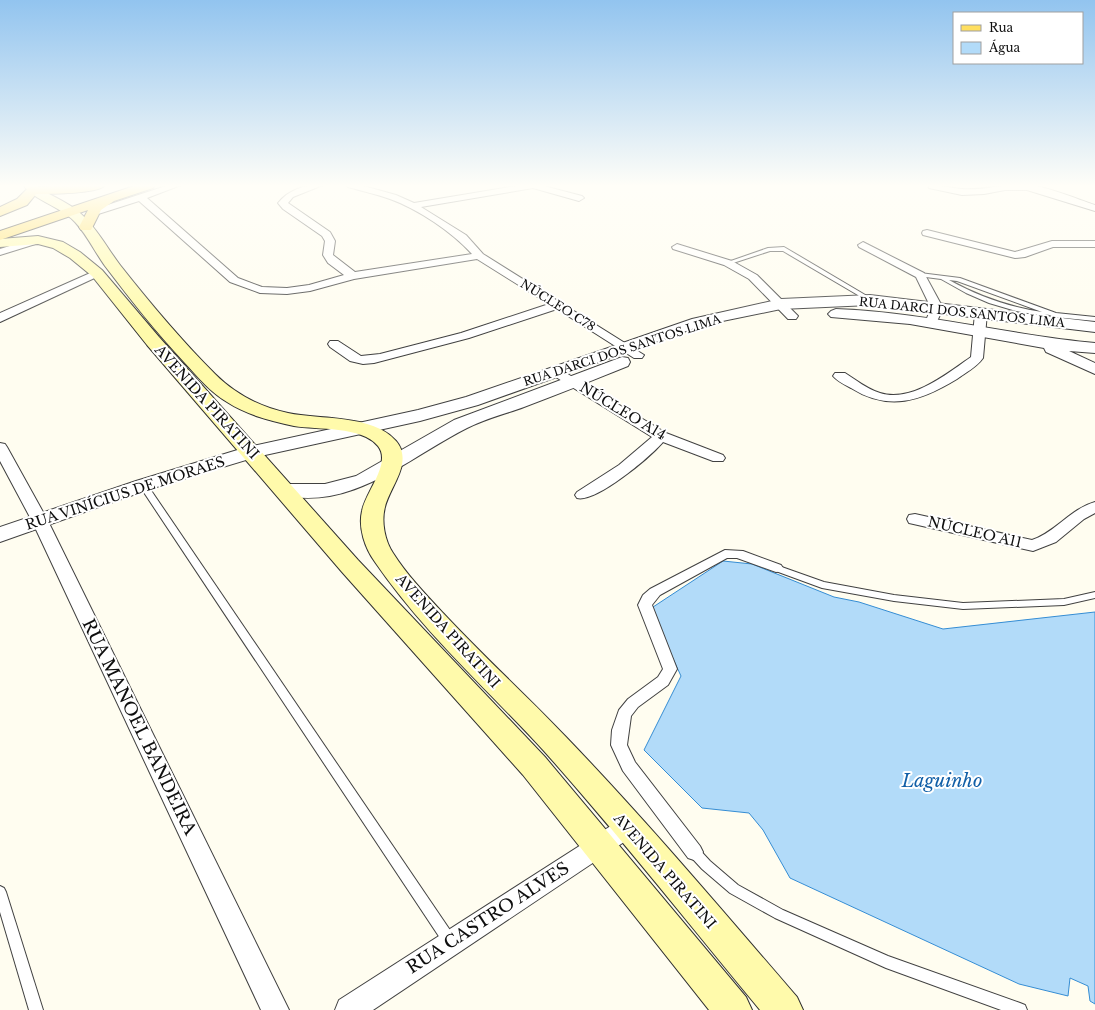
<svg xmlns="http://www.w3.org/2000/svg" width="1095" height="1010" font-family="'Libre Baskerville',serif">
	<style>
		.water { fill: #b2dbf9; stroke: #358dd4 }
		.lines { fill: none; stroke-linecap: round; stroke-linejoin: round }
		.service-casing { stroke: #414141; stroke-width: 2 }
		.pedestrian-casing { stroke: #414141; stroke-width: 2 }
		.minor-casing { stroke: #414141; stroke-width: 2 }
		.tertiary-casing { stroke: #414141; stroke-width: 2 }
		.secondary-casing { stroke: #303030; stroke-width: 2 }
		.primary-casing { stroke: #1f1f1f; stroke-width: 2 }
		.service { fill: #fff; fill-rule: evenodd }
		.pedestrian { fill: #fff; fill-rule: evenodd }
		.minor { fill: #fff; fill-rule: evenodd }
		.tertiary { fill: #fff; fill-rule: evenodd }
		.secondary { fill: #fffaab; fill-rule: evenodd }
		.primary { fill: #ffdf60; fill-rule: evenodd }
		.labels { text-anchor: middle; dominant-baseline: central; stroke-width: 4; stroke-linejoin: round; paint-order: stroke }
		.far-street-label { font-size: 12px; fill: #0e0e0e; stroke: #fff }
		.street-label { font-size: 14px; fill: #0e0e0e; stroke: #fff }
		.near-street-label { font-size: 17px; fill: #0e0e0e; stroke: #fff }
		.near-water-label { font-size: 18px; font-style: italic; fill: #115fa7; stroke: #fff }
	</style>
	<rect width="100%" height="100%" fill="#fffdf0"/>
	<!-- water -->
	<polygon class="water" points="723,561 752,564 834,597 859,602 943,629 1095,612 1095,1004 1090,1001 1088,986 1070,978 1068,996 1019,984 790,878 763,830 749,813 702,808 644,750 681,676 650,609"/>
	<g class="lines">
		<defs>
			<g id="service">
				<polygon points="784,247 872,299 873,300 868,301 783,251 770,251 730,264 725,263 768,248"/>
				<path d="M920,273L960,278L1056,313L1095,317V321L1055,317L1046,314L1043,316L1016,311L989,303L966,293L941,279L918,276L917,275ZM949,280L957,281L1042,312C1008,307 978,296 949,280Z"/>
				<polygon points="140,483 146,483 454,936 455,940 454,944 449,946 444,944 139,485"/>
				<polygon points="776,565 824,582 894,595 963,603 1064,599 1095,592 1095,598 1064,605 963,609 894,601 822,588 773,570 772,568"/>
				<polygon points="694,847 698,848 710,861 738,885 783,910 888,956 1020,1003 1025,1005 1027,1010 1001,1010 886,968 775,918 730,893 702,869 690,856 688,852 690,848"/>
				<polygon points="0,886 4,888 6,892 43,1010 29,1010 0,912"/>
			</g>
			<polygon id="pedestrian" points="725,550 743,551 781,565 783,568 781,571 776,572 737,558 727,558 660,595 652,605 677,669 668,685 638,707 631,716 627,745 635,762 700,846 703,852 700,858 694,860 688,858 623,771 611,745 612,730 619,710 628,699 658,677 663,669 638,605 643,595 650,589"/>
			<g id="minor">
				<path d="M169,185H181L147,198L238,278L262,287L287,288L309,285L344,275L328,263L323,255L325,241L322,236L283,209L278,203C289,189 307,184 323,185L293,197L288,203L330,232L335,241L333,255L355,272L472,254C452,232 418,209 390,199C376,194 362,191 348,187L347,185H360L396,195L414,203L522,185H540L582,196L584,198L579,201L533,188L421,207L466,235L483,254L644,355L642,358H634L557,309L469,338L374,363L363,364L350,361L330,347L328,344L330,341H338L361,356L380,354L461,333L549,304L477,259L354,279L310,291L287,294L260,293L230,282L139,201L92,216L87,213L89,211Z"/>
				<path d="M928,185C940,185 951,188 962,189C985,191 1007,182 1030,185C1048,187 1077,199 1095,205V211L1027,190H1005L984,194L962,195L929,188Z"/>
				<polygon points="927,230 1015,252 1052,241 1095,241 1095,247 1053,247 1025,257 1015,258 923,235 922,233 923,231"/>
				<polygon points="38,237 43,240 42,242 0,255 0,249"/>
				<polygon points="863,242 924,273 943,308 935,326 931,327 925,323 931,308 916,277 859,247 858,245"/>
				<polygon points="677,244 732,261 757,275 798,316 796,319 788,319 749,279 724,265 673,249 672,247"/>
				<polygon points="97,270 102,273 101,275 0,322 0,313"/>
				<path d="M981,309L987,313L983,358C977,367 965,373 957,379C921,401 889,412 851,388C845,385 837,381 833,376L835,373H845C856,380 867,389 880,393C911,403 947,374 971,357L975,313Z"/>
				<path d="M556,367L666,433L723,455L725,458L723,461H713L663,442C650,457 596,503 577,498L575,495L577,492L619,465L652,437L551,374L549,371Z"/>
				<polygon points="0,443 5,444 7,447 48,521 289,1010 261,1010 32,521 0,461"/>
				<path d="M1095,502V513L1084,519L1056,542L1033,551L909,523L907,519L909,515L915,514L1032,540C1056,532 1070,509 1095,502Z"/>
				<polygon points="628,817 636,820 640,827 636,834 373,1010 335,1010 339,1000 620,820"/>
			</g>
			<g id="tertiary">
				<polygon points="870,295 1095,322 1095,332 870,305 781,309 703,325 478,405 420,421 256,457 150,489 0,542 0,527 136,481 244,448 418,410 466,397 692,319 781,299"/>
				<path d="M836,309C924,312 1008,335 1095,343V353L1069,351L1095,363V374L1046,352L1044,348L910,324L831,317L828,314L831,311Z"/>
				<path d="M622,357L628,358L630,362L628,366C593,380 559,394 524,407C505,414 485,419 467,428C407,458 351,513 278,494L275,490L278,486L285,484H325L356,476L454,420Z"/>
			</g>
			<g id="secondary">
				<path d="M23,185C27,185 31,184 35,185C37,185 38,187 39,188C53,197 68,202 80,213C97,228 107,248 120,265C150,303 181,340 215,374C235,394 260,407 288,413C320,420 373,414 396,441C414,462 390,486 385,507C381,522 385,541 393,553C407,575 426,595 443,613C483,656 526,695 566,737C646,820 721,909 797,997L803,1010H760C688,923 619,835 544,751C487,689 423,632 375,562C365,548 358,528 362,511C365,493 392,463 378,446C362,426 317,430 294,426C271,421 247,415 227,402C210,392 197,376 184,362C156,332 130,299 105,266C95,252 87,235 75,222C60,206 35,201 23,185Z"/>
				<polygon points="38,236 63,242 80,252 102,270 159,337 358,560 545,757 746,997 752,1010 709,1010 523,775 342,572 147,345 92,276 70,258 53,248 38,244 0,247 0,239"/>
			</g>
			<g id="primary">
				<path d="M71,185H105C99,194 48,194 36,194L27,205L0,216V207L17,199L29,187Z"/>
				<polygon points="137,185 155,185 153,188 114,201 101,210 91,230 81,230 79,227 88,210 0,240 0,231"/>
			</g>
		</defs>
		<!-- service casing -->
		<use href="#service" class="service-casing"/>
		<!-- pedestrian casing -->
		<use href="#pedestrian" class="pedestrian-casing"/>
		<!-- minor casing -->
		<use href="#minor" class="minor-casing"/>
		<!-- tertiary casing -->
		<use href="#tertiary" class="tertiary-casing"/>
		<!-- secondary casing -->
		<use href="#secondary" class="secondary-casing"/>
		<!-- primary casing -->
		<use href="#primary" class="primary-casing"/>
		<!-- service -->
		<use href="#service" class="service"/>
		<!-- pedestrian -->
		<use href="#pedestrian" class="pedestrian"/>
		<!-- minor -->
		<use href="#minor" class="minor"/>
		<!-- tertiary -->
		<use href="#tertiary" class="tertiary"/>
		<!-- secondary -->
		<use href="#secondary" class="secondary"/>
		<!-- primary -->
		<use href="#primary" class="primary"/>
	</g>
	<!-- sky -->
	<linearGradient id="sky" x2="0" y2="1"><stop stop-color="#92c4ef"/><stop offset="0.57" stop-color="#fffef8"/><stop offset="1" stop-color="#fffef8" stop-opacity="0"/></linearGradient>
	<rect width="1095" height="326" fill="url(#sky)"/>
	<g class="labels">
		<!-- far-street labels -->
		<g class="far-street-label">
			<text transform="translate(558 305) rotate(32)">NÚCLEO C78</text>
			<text transform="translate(962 312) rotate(6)">RUA DARCI DOS SANTOS LIMA</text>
			<text transform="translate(622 350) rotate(-18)">RUA DARCI DOS SANTOS LIMA</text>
		</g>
		<!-- street labels -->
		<g class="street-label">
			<text transform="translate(207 402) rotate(48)">AVENIDA PIRATINI</text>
			<text transform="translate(623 411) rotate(31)">NÚCLEO A14</text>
			<text transform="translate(125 493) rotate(-18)">RUA VINÍCIUS DE MORAES</text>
			<text transform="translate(975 532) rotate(13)">NÚCLEO A11</text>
			<text transform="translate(448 631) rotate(48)">AVENIDA PIRATINI</text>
			<text transform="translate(665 871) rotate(49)">AVENIDA PIRATINI</text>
		</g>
		<!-- near-street labels -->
		<g class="near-street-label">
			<text transform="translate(139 727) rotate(64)">RUA MANOEL BANDEIRA</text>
			<text transform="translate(488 918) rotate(-33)">RUA CASTRO ALVES</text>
		</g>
		<!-- near-water labels -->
		<g class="near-water-label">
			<text x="942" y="781">Laguinho</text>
		</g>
	</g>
	<!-- legend -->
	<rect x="953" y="12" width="130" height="52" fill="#ffffff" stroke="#9f9f9f"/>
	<rect x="961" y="25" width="20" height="6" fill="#ffdf60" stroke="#9f9f9f"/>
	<text x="989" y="32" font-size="12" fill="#0e0e0e">Rua</text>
	<rect x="961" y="42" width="20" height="12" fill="#b2dbf9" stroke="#9f9f9f"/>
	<text x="989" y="52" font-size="12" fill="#0e0e0e">Água</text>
</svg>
